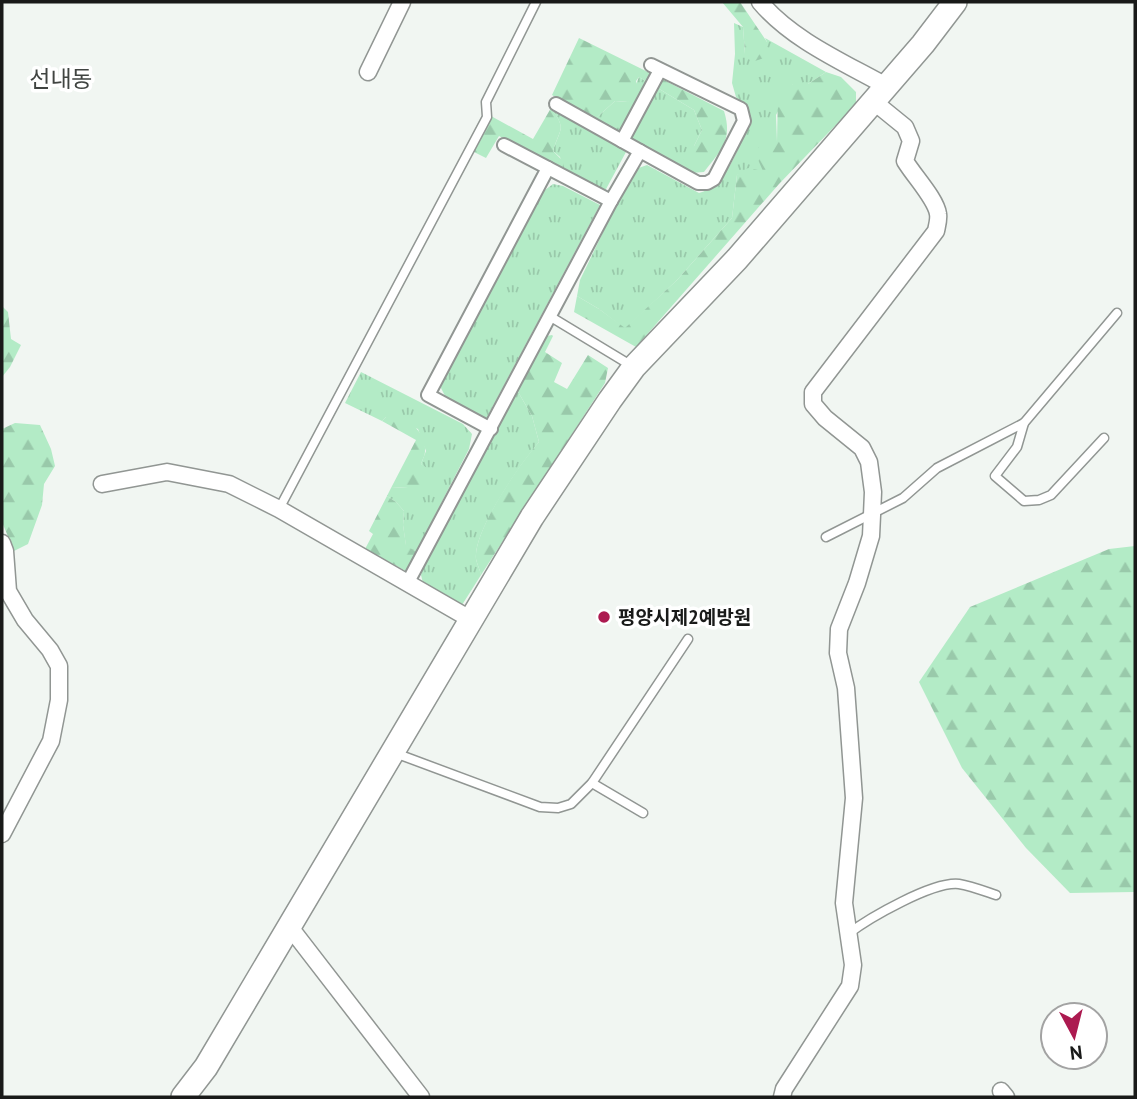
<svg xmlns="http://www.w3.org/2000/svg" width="1137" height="1099" font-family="'PT Sans','Noto Sans KR',sans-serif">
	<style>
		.grass { fill: url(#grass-tufts) }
		.forest { fill: url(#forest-firs) }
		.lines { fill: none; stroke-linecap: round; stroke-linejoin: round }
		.service-casing { stroke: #919693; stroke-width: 11 }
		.pedestrian-casing { stroke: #919693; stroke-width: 16 }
		.minor-casing { stroke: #919693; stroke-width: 19 }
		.secondary-casing { stroke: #919693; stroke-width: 26 }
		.service { stroke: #fff; stroke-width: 8 }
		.pedestrian { stroke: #fff; stroke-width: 12 }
		.minor { stroke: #fff; stroke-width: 16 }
		.secondary { stroke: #fff; stroke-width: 23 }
		.poi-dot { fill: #ac1a50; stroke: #fff; stroke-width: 2.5 }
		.labels { text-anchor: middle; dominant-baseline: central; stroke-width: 7; stroke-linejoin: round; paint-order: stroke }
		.poi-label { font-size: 19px; font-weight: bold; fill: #191a19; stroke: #fff; text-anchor: start }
		.quarter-label { font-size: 23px; fill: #404441; stroke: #fff }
	</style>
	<defs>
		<pattern id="grass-tufts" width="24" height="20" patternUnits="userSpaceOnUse" patternTransform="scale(1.75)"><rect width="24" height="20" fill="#b3ebc6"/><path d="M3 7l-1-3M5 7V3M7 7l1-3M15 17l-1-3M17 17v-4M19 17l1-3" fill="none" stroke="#99c9aa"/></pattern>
		<pattern id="forest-firs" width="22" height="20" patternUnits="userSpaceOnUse" patternTransform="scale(1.75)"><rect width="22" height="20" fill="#b3ebc6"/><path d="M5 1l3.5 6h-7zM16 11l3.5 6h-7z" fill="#99c9aa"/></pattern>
	</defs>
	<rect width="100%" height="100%" fill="#f1f6f2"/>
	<!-- grass -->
	<g class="grass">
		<path d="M734,23L743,27L745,54L767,42L765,38L826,72L808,84H793L776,115L777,142L763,171L737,175L732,218L677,280L625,329L599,309L577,296L580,280L633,170L647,165L699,193C725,186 734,156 746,133L747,125L744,106L736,97L732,83L735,54Z"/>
		<polygon points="639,77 647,82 620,134 594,120 615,101 628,102"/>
		<polygon points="656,87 694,110 702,130 694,146 691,173 627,139"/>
		<path d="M551,108L623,147L626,152L605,191L564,171L560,157L553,151C560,128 567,130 551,108Z"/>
		<polygon points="553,184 563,186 600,205 486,419 446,398 440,386 541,193"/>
		<polygon points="361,372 463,424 472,434 469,449 416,552 406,546 403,525 404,511 396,502 387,496 391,488 408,487 427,469 421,464 426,451 418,429 386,417 382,421 345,403"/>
		<path d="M517,390L532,416L539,442C521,463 473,531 476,559C477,564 480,570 481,575L462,605L423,583L421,575L424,565Z"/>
	</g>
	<!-- forest -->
	<g class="forest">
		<polygon points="722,2 740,2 767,42 767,57 752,62 745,54 743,27"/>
		<polygon points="579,38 652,74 647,82 639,77 636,81 638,98 628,102 615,101 594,120 552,95"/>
		<polygon points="826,72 841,77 856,92 856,104 779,184 636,347 574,312 577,296 599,309 625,328 677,280 732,218 737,175 748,168 763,171 756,155 761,142 777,141 778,92 793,84 808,84"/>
		<path d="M660,78L724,111C733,140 721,150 704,172L691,173L681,155L694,146L702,130L694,110L656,87Z"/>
		<path d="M551,108C567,130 560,127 553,151L564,162V171L499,136L486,158L472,151L491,116L533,139Z"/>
		<polygon points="2,306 8,312 11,339 21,345 10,367 2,377"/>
		<path d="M552,335L553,336L545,352L562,363L554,382L567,389L588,355L608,368L605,383L481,575C480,570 477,564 476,559C473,531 520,463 539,442L532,416L517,390L547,336Z"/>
		<path d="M394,414C410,419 427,434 425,452C425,456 422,460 421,464L430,470L428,489L412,491L408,487L391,488L416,440L382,421L386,417Z"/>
		<polygon points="15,423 40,425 51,449 55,466 44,484 42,505 28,544 14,551 2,522 2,429"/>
		<polygon points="387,496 396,502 404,511 403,525 406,545 416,552 406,571 365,549 373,534 369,531"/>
		<polygon points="1135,546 1135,892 1070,893 1026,848 962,768 919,682 970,607 1109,549"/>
	</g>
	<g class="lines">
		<defs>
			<g id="service">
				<polyline points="551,317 632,366"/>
				<polyline points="1024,423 1017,447 995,476 1024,501 1039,500 1051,495 1104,438"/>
				<polyline points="279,509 487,117 486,102 536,2"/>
				<polyline points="826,537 903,498 937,468 1024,423 1117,313"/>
				<polyline points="395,753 540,807 558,808 571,804 592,783 688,639"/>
				<polyline points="592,783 643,813"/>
				<path d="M848,934C869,918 933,881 959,884C971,886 984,891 996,895"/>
			</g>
			<g id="pedestrian">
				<polyline points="556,104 640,151"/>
				<polyline points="622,141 660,70"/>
				<polyline points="504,145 611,201"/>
				<polyline points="491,429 428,395 548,168"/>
				<polyline points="408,582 611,201 640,151 698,183 707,183 714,179 744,121 741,109 651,65"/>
			</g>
			<g id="minor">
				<path d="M760,2C792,40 843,62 886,86"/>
				<polyline points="368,72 402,2"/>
				<polyline points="102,484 167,472 229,484 279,509 470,619"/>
				<polyline points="2,543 5,551 8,591 25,620 50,650 59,666 59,700 51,741 2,834"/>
				<polyline points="289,926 421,1097"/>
				<polyline points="1001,1091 1006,1097"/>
				<path d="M782,1097L784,1089L850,986L853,965L844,903L854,798L846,688L838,653L839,629L857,583L871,536L872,515L873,492L869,462L862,448L825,418L813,404V392L936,231C937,226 939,219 938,214C936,199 914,176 905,161L911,141L905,127L873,101"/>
			</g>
			<polyline id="secondary" points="183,1097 206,1067 532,517 610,400 634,367 737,259 923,44 955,2"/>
		</defs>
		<!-- service casing -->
		<use href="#service" class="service-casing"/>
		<!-- pedestrian casing -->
		<use href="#pedestrian" class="pedestrian-casing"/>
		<!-- minor casing -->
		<use href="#minor" class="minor-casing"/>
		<!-- secondary casing -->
		<use href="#secondary" class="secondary-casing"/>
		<!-- service -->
		<use href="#service" class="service"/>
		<!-- pedestrian -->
		<use href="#pedestrian" class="pedestrian"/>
		<!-- minor -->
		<use href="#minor" class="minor"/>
		<!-- secondary -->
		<use href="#secondary" class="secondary"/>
	</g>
	<!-- markers -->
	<circle class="poi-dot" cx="604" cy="617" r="7"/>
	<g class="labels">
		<!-- poi labels -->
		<g class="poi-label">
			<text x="618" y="617">평양시제2예방원</text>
		</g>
		<!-- quarter labels -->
		<g class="quarter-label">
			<text x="61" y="78">선내동</text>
		</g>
	</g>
	<!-- border -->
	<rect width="1137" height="1099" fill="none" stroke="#191a19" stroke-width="7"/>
	<!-- north arrow -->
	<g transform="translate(1074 1036) rotate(173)"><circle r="33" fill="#ffffff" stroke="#a3a3a3" stroke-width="2"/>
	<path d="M0-5L12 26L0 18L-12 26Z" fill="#ac1a50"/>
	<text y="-10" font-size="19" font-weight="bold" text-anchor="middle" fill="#191a19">N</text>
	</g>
</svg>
